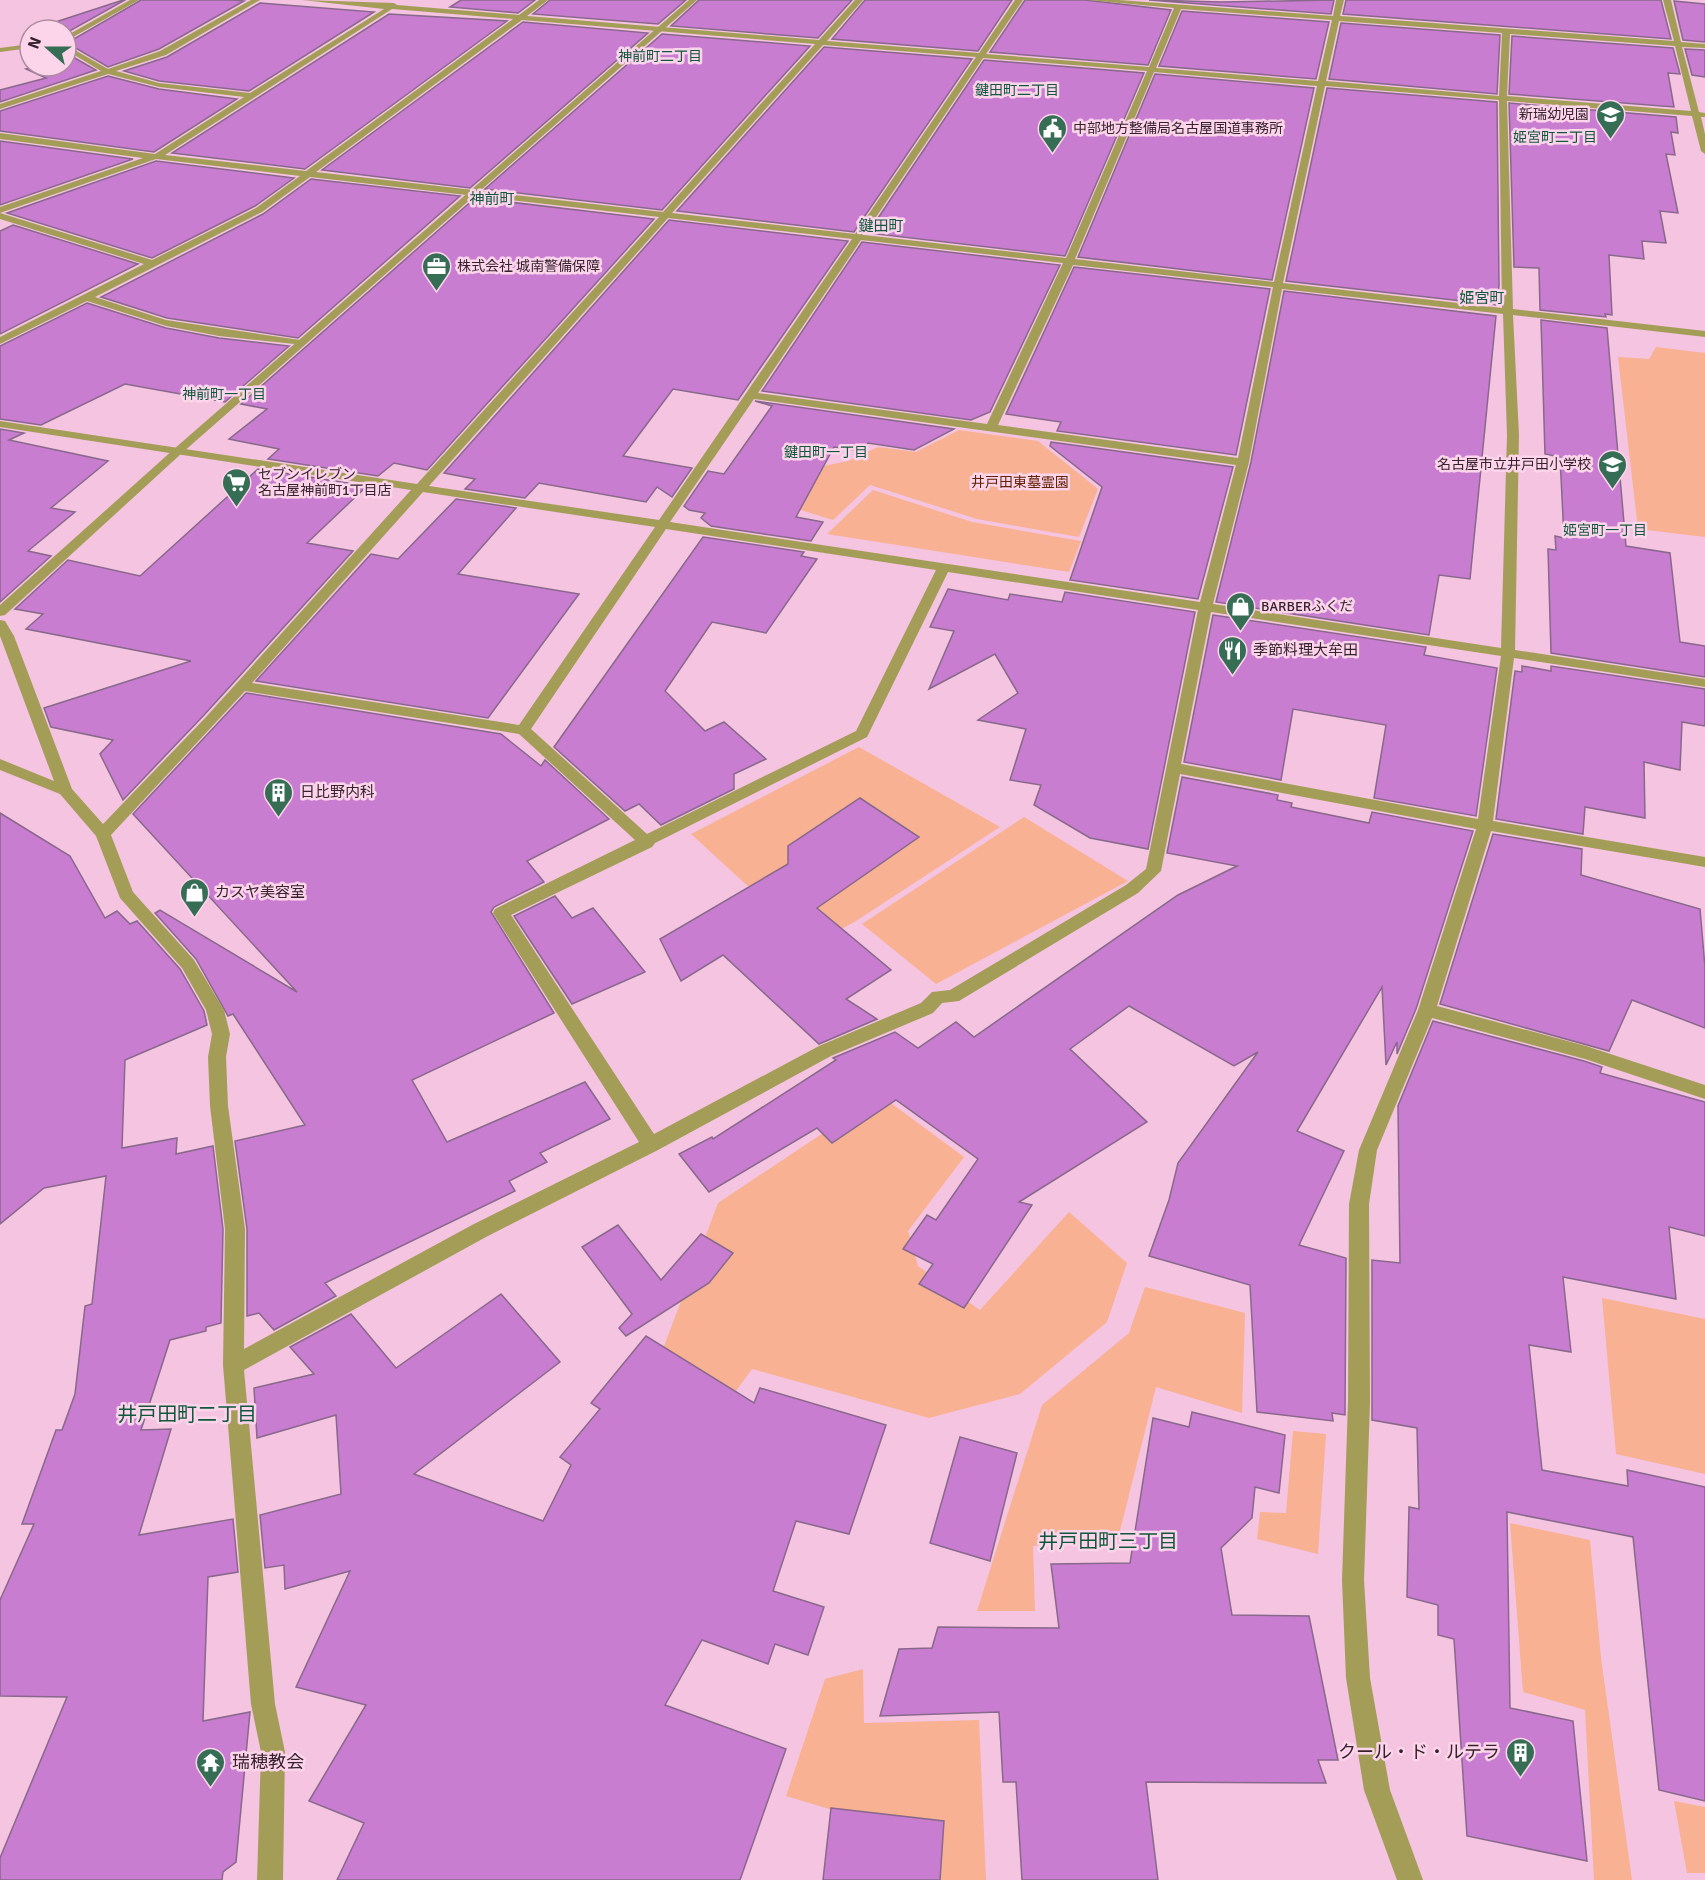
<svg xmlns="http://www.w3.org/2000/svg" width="1705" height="1880" font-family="Signika,'Noto Sans JP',sans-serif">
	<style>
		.green { fill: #f8b193 }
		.building { fill: #c87dd0; stroke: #88688b; stroke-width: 1.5 }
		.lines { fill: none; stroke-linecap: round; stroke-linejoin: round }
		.minor { fill: #a49d58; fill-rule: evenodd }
		.tertiary { fill: #a49d58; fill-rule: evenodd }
		.labels { text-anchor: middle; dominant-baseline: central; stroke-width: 5; stroke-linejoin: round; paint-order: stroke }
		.far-neighbourhood-label { font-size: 14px; fill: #10573d; stroke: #fcd5eb }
		.far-poi-label { font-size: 14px; fill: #35222d; stroke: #fcd5eb; text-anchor: start }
		.far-park-label { font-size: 14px; fill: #622100; stroke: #fcd5eb }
		.far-quarter-label { font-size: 15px; fill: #10573d; stroke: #fcd5eb }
		.poi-label { font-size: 15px; fill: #35222d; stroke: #fcd5eb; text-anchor: start }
		.near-poi-label { font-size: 18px; fill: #35222d; stroke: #fcd5eb; text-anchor: end }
		.near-neighbourhood-label { font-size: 20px; fill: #10573d; stroke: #fcd5eb }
	</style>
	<rect width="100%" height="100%" fill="#f5c4e0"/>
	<!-- green -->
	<g class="green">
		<polygon points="1656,347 1705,353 1705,537 1638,529 1618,357 1649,359"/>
		<polygon points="959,430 1038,441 1098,489 1079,537 977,519 870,485 833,520 772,501 809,469 848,461 878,447 916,452"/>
		<polygon points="873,490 972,522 1081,541 1069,572 827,534"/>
		<polygon points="859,747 1000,827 856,921 812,945 691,834"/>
		<polygon points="1024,817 1128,881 936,984 862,924"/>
		<polygon points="880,1095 964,1157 908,1231 918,1266 980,1310 1069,1212 1127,1263 1107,1322 1020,1394 929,1418 752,1369 695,1447 640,1410 718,1203"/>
		<polygon points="1145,1287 1245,1313 1242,1413 1156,1387 1118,1539 1033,1546 1035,1611 977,1611 1042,1405 1129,1333"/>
		<polygon points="1602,1298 1705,1319 1705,1474 1616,1454"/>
		<polygon points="1293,1431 1326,1434 1318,1554 1257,1539 1260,1512 1286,1513"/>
		<polygon points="1510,1523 1590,1540 1601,1658 1632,1880 1594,1880 1585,1710 1523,1692"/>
		<polygon points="863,1669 864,1723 979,1720 986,1880 897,1880 909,1833 786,1796 825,1679"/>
		<polygon points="1674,1801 1705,1807 1705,1873 1687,1873"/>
	</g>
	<!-- building -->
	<g class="building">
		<polygon points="123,0 125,0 66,33 66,30 31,30"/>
		<polygon points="141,0 232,0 244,1 159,49 108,67 67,43"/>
		<polygon points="461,0 535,0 518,13 450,7"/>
		<polygon points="550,0 686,0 658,24 533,14"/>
		<polygon points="699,0 852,0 818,38 671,26"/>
		<polygon points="865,0 1012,0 978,51 832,39"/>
		<polygon points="1025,0 1085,0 1171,10 1148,65 990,52"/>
		<polygon points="1149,0 1221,2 1334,0 1331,14"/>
		<polygon points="1346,0 1661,0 1671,39 1343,14"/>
		<polygon points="1674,1 1705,4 1705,42 1683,40"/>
		<polygon points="260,3 374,12 249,91 159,81 124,71 167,57"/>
		<polygon points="1182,11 1329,22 1316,79 1159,66"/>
		<polygon points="389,14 507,21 305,169 172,153"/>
		<polygon points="523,22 648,33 470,188 322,170"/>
		<polygon points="1341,23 1500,35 1497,94 1329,79"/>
		<polygon points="662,34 810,46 662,210 485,189"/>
		<polygon points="1512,36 1673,48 1680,74 1668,73 1674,107 1509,94"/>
		<polygon points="824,47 972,59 854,232 677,211"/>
		<polygon points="1685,49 1705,50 1705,77 1692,75"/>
		<polygon points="66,53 96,70 0,102 0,90 46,78 26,69 37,66 66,66 66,58 71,57"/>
		<polygon points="984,60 1144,73 1065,256 868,233"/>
		<polygon points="1155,74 1314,88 1272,280 1078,257"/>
		<polygon points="108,76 159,89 237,99 154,152 0,131 0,111"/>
		<polygon points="1327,88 1497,102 1499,285 1497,305 1286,281"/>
		<polygon points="1509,103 1676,117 1678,133 1671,132 1675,155 1666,154 1678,213 1660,211 1666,243 1642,241 1644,259 1609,255 1612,315 1605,314 1606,317 1540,310 1539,268 1514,267"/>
		<polygon points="0,141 133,159 0,205"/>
		<polygon points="156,161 294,178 255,206 152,258 7,213"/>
		<polygon points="311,179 460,196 298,338 167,318 101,297 263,214"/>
		<polygon points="475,198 654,219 427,470 394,463 378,476 268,459 279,449 229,439 267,409 241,404"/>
		<polygon points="669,220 848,241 738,400 673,389 623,456 692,468 672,497 657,487 646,502 539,483 525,498 465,489 475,479 444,473"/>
		<polygon points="13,225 138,264 0,334 0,231"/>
		<polygon points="862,242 1060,265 990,412 971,420 762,391"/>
		<polygon points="1074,267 1270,289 1236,455 1057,431 1061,422 1006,414"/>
		<polygon points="1284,291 1496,316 1470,579 1439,575 1429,635 1216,602 1251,462"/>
		<polygon points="87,303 166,328 219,338 289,346 225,402 125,384 41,425 0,419 0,346"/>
		<polygon points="1541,320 1607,328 1626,546 1670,553 1680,642 1705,646 1705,677 1551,653 1548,549 1556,550 1555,536 1564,538 1560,457 1545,454"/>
		<polygon points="755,401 954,429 914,450 868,443 862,451 834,447 796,517 823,522 811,541 711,526 701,518 705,513 689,510 684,506 708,471 724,474 772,406"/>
		<polygon points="0,429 24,433 9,440 108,461 51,508 75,512 28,551 51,556 0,602"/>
		<polygon points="1051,442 1233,467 1198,599 1070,580 1102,487 1050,446"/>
		<polygon points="258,469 367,486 307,543 353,551 204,715 123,800 100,754 113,740 51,727 44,708 191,661 26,629 43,614 15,609 68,560 140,576"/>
		<polygon points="456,499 516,508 458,574 579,594 488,718 256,681 371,554 398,559"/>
		<polygon points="703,537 804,552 801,556 817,559 766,633 712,622 665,691 705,731 724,722 766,759 734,774 734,789 661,825 639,804 625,811 554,747"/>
		<polygon points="948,589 1008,600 1010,594 1062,602 1065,592 1195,612 1148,849 1090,838 1034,805 1041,785 1010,780 1026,729 978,720 1018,693 995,654 929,689 954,631 930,627"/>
		<polygon points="1213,615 1426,647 1424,655 1497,668 1476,816 1374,798 1386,725 1293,709 1281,780 1184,762"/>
		<polygon points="1522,666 1551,671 1551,666 1705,689 1705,726 1682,722 1680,770 1644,762 1645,818 1585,807 1583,834 1496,819 1515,671 1522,672"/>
		<polygon points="246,693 501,734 541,766 545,760 609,819 527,861 544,882 494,907 491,912 554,1013 412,1080 447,1142 585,1082 610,1119 540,1153 547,1162 509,1181 515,1191 325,1283 336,1296 274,1330 259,1313 247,1316 247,1229 235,1141 305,1125 233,1014 228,1016 196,959 155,913 160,910 297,992 133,814"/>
		<polygon points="1182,777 1278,795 1277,800 1292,803 1291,807 1369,823 1372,812 1473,831 1416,1009 1397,1054 1397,1042 1386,1065 1382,987 1297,1131 1344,1151 1299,1245 1346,1258 1345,1415 1332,1413 1333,1421 1257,1412 1250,1285 1149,1256 1169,1200 1178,1163 1258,1052 1234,1066 1129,1006 1070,1049 1147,1122 1019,1202 1032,1205 964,1308 919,1284 933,1264 903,1249 927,1215 936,1220 978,1159 896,1100 832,1143 817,1128 709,1192 679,1154 712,1137 713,1139 836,1060 833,1058 895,1032 918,1048 956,1022 974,1037 1178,895 1237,866 1167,853"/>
		<polygon points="860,798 919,837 817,908 891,970 846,999 877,1019 819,1044 723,955 681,981 660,939 788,864 788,846"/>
		<polygon points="0,813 70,856 105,918 117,911 130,924 137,921 180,969 204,1011 207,1025 125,1060 122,1148 177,1138 176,1154 213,1146 223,1229 221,1323 206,1327 206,1331 170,1340 141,1430 171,1429 139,1535 233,1519 238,1572 208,1577 203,1721 250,1712 236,1862 223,1872 222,1880 0,1880 0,1858 67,1697 0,1696 0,1600 34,1524 22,1524 56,1430 62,1430 75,1394 85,1306 92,1304 106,1176 44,1188 0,1224"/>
		<polygon points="1493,834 1582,849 1581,875 1700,909 1705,967 1705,1028 1632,1000 1609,1051 1440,1004"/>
		<polygon points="555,896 572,918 593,908 645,972 572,1004 514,916"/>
		<polygon points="1433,1021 1584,1061 1602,1067 1600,1073 1705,1102 1705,1236 1669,1227 1676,1299 1563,1277 1571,1352 1529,1345 1542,1470 1628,1486 1627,1470 1705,1487 1705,1801 1659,1790 1633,1537 1507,1512 1510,1708 1573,1721 1587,1861 1467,1836 1454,1639 1438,1635 1438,1605 1407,1597 1409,1507 1419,1509 1417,1428 1372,1420 1372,1260 1400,1263 1398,1106"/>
		<polygon points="618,1225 661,1280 701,1234 733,1253 709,1283 626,1336 619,1328 632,1314 582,1247"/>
		<polygon points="501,1294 560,1362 414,1474 543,1521 571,1465 560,1457 600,1409 591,1403 646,1336 754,1403 760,1388 886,1425 849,1534 796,1521 773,1591 824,1607 808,1655 775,1644 768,1664 702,1640 665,1705 786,1749 740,1880 337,1880 364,1823 309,1801 366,1705 296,1687 350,1571 285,1589 284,1565 265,1568 260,1515 341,1494 336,1415 257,1438 254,1388 314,1374 290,1347 351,1314 396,1368"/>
		<polygon points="1192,1412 1285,1435 1279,1493 1255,1487 1252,1518 1221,1548 1232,1615 1309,1616 1338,1760 1318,1760 1326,1783 1146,1782 1158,1880 1022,1880 1016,1782 1003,1782 999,1712 880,1716 899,1649 932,1648 938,1627 1059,1628 1051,1564 1130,1563 1153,1418 1189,1427"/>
		<polygon points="960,1437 1017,1453 990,1561 930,1543"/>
		<polygon points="831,1808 944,1821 940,1880 823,1880"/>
	</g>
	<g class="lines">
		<!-- minor -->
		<g class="minor">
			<polygon points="130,0 139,0 66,41 66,36"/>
			<path d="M251,0H260L166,55L116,71L159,83L250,93L384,9L302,0L394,3L397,5L519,15L539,0H548L527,16L819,40L855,0H863L827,41L979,53L1015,0H1023L986,54L1149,67L1174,8L1087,0H1119L1333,16L1336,0H1344L1340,16L1674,41L1663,0H1671L1681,42L1705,44V48L1682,47L1699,112L1705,113V117H1701L1705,134V154L1701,151L1692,116L1507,101L1513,309L1705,331V337L1513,315L1519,435L1515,650L1705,679V687L1514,658L1493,821L1705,857V867L1491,831L1437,1006L1586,1046L1705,1085V1099L1585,1059L1432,1018L1377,1150L1369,1204L1370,1402L1364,1580L1370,1678L1390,1790L1423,1880H1397L1364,1790L1346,1678L1342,1580L1348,1402L1349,1204L1359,1150L1418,1010L1476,829L1180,774L1161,871L1138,893L959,1001L942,1003L933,1013L831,1056L658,1150L486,1237L244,1370L275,1704L285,1752L283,1880H257L261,1752L251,1704L223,1365L225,1229L210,1106L208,1057L212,1034L206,1010L182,968L120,898L96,836L60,794L0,770V759L54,781L0,636V620L5,621L14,636L72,789L103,824L206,717L411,490L0,427V421L417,484L659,217L310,177L262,212L95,297L166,320L300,340L304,341V345L219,336L166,326L87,301L0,344V337L144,264L0,219V213L152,260L256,208L300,176L156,159L0,213V207L143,158L0,139V133L155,154L244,97L159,87L108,74L0,109V104L101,71L66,50V45L108,69L160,51ZM392,9L513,19L306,171L165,155ZM1181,9L1332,20L1318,81L1156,68ZM522,20L815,44L663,212L316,172ZM1339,21L1502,33L1499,96L1326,81ZM1510,34L1675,46L1691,111L1507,96ZM823,45L976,57L855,234L672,213ZM983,58L1147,71L1066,258L864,235ZM1154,72L1317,86L1274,282L1075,259ZM1325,86L1499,100L1502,308L1283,283ZM668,218L852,239L659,520L429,486ZM861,240L1063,263L987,424L758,393ZM1073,265L1273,287L1238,458L998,425ZM1282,289L1503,314L1507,435L1501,648L1213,604L1249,462ZM754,399L1236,465L1200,602L670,522ZM423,492L655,527L519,725L252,683ZM666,529L936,570L856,731L647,834L531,729ZM948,572L1198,610L1146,869L1126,885L950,990L932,992L921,1003L819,1046L654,1134L511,915L652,847L655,843L867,737ZM1211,612L1501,656L1478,819L1181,764ZM245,691L519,734L635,840L495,909L493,913L639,1142L472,1225L244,1349L245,1229L228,1106L226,1057L230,1034L224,1010L194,960L133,892L111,835Z"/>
			<polygon points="30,44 30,48 0,52 0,48"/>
		</g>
		<!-- tertiary -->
		<polygon class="tertiary" points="689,0 697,0 182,453 5,615 0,616 0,605 174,449"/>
	</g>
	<!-- icons -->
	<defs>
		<symbol id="school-pin" viewBox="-11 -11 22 30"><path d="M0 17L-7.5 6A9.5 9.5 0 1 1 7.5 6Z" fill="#356d55" stroke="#fcd5eb"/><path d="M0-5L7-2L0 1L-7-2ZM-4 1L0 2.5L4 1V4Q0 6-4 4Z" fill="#fff"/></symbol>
		<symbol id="civic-pin" viewBox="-11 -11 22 30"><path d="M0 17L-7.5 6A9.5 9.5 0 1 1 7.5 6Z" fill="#356d55" stroke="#fcd5eb"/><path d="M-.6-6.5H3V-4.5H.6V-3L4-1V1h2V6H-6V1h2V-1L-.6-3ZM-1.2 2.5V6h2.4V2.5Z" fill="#fff"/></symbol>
		<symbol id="office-pin" viewBox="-11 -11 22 30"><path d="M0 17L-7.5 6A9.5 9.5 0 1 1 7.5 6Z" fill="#356d55" stroke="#fcd5eb"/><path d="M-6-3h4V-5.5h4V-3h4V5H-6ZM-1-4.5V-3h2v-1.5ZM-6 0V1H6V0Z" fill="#fff"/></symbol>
		<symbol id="supermarket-pin" viewBox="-11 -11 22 30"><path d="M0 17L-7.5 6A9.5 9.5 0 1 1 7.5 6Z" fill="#356d55" stroke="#fcd5eb"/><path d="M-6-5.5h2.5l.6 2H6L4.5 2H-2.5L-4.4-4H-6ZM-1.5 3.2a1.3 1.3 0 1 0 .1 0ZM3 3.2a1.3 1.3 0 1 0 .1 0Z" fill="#fff"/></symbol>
		<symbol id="shop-pin" viewBox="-11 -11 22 30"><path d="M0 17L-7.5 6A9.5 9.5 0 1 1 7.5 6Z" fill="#356d55" stroke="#fcd5eb"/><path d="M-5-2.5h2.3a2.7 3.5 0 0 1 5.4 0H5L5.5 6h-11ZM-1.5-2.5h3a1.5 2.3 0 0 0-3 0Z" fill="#fff"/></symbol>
		<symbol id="restaurant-pin" viewBox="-11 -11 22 30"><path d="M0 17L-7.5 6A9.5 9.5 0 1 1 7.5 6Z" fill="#356d55" stroke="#fcd5eb"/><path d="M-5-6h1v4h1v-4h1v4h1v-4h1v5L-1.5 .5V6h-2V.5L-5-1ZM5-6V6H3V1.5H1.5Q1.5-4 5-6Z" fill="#fff"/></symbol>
		<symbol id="building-pin" viewBox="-11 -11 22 30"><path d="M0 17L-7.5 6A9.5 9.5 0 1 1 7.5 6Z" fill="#356d55" stroke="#fcd5eb"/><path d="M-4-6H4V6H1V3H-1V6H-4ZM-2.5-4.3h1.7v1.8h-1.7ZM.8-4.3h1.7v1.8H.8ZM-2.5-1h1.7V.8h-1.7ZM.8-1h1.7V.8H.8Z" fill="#fff"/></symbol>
		<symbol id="temple-pin" viewBox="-11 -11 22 30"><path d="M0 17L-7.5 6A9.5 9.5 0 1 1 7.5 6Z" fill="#356d55" stroke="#fcd5eb"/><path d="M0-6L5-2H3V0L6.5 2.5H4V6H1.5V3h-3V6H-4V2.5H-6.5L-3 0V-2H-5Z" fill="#fff"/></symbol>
	</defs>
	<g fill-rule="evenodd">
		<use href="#school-pin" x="1594" y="98" width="33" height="45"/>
		<use href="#civic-pin" x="1036" y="112" width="33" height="45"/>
		<use href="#office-pin" x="420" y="250" width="33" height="45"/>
		<use href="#school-pin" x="1596" y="448" width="33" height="45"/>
		<use href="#supermarket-pin" x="220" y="466" width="33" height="45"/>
		<use href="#shop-pin" x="1224" y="590" width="33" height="45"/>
		<use href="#restaurant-pin" x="1216" y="634" width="33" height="45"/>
		<use href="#building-pin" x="262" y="776" width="33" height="45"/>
		<use href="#shop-pin" x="178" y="876" width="33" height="45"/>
		<use href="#building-pin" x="1504" y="1736" width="33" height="45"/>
		<use href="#temple-pin" x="194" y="1746" width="33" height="45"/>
	</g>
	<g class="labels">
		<!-- far-neighbourhood labels -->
		<g class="far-neighbourhood-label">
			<text x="660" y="56">神前町二丁目</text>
			<text x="1017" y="90">鍵田町二丁目</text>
			<text x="1555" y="137">姫宮町二丁目</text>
			<text x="224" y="394">神前町一丁目</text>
			<text x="826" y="452">鍵田町一丁目</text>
			<text x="1605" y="530">姫宮町一丁目</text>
		</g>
		<!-- far-poi labels -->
		<g class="far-poi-label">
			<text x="1589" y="114" text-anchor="end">新瑞幼児園</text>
			<text x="1073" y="128">中部地方整備局名古屋国道事務所</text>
			<text x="457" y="266">株式会社 城南警備保障</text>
			<text x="1591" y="464" text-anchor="end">名古屋市立井戸田小学校</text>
			<text x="258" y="474">セブンイレブン<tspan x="258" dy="16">名古屋神前町1丁目店</tspan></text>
			<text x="1261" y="606">BARBERふくだ</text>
		</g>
		<!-- far-park labels -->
		<g class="far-park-label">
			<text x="1020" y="482">井戸田東墓霊園</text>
		</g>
		<!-- far-quarter labels -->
		<g class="far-quarter-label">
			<text x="492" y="199">神前町</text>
			<text x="881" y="226">鍵田町</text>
			<text x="1482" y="298">姫宮町</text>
		</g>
		<!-- poi labels -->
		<g class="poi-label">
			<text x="1253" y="650">季節料理大牟田</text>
			<text x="300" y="792">日比野内科</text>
			<text x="215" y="892">カスヤ美容室</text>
		</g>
		<!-- near-poi labels -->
		<g class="near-poi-label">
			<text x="1500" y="1752">クール・ド・ルテラ</text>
			<text x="232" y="1762" text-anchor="start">瑞穂教会</text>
		</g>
		<!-- near-neighbourhood labels -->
		<g class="near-neighbourhood-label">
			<text x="187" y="1414">井戸田町二丁目</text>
			<text x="1108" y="1541">井戸田町三丁目</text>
		</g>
	</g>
	<!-- north arrow -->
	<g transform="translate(48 48) rotate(291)"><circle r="28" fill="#fcd5eb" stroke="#ac8d9f" stroke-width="1.5"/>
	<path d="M0-4.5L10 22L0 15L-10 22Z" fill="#356d55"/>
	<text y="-9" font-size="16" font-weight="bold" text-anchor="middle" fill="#35222d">N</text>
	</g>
</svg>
